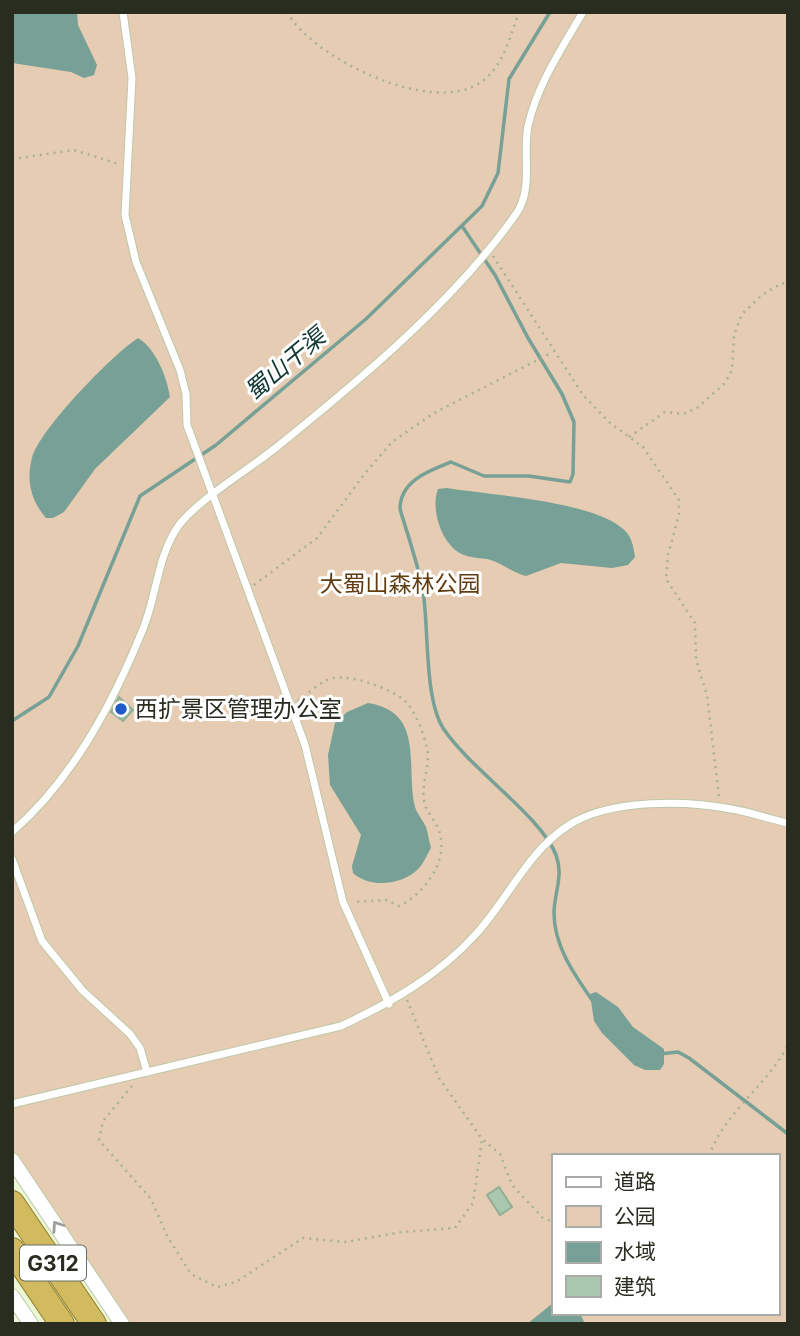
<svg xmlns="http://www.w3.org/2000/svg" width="800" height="1336" font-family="Inter,'Noto Sans SC',sans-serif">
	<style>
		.green { fill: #e5ccb3; fill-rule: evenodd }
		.water { fill: #77a096 }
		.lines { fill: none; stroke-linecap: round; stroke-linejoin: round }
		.stream { stroke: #77a096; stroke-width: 3.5 }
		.building { fill: #aac7af; stroke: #92ae97; stroke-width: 2 }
		.service-casing { stroke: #bdc8a8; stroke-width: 9 }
		.minor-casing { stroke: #bdc8a8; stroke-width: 16 }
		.trunk-casing { stroke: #907e2e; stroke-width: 26 }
		.path { stroke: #a8b197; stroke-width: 2.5; stroke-dasharray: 2 5; stroke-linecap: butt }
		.service { stroke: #fff; stroke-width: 7 }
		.minor { stroke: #fff; stroke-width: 14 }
		.trunk { stroke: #d2bb5e; stroke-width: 24 }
		.oneway { stroke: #9fa09b }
		.poi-dot { fill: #225ac7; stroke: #fff; stroke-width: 2.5 }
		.labels { text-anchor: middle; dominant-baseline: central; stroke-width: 6; stroke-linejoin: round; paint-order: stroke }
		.shield { fill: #fff; stroke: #696c63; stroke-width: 2 }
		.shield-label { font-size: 21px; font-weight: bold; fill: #292d20 }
		.park-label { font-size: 23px; fill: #613d11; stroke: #fff }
		.poi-label { font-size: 23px; fill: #292d20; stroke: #fff; text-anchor: start }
		.water-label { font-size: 24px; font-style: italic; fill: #113831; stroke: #fff }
	</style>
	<rect width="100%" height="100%" fill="#ecf7d6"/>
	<!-- green -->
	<path class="green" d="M12,12H788V1324H122L12,1160ZM553,1156H777V1313H553Z"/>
	<!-- water -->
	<g class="water">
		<polygon points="12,12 77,12 78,25 97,65 94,75 84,78 71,72 12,63"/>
		<path d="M138,338C156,349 167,377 170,397L95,469L64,512L53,518H46C31,501 26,481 32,458C39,430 113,354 138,338Z"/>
		<path d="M447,488C489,495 590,501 622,528C632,536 633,545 635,557L628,565L612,568L561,563L526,576C514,573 507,567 496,562C486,557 474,559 464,555C442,547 430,509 438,489Z"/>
		<path d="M368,703C426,712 405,768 415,807C417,814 423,820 426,827C428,833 429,841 431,848C427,854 424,863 419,868C403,885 371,889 353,873L352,866L361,835L330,785L328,755L335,723L347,712Z"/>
		<polygon points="596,992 618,1007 633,1027 664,1049 664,1064 660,1070 645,1070 634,1065 602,1033 594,1021 590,994"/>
		<polygon points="553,1303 553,1313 580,1313 585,1324 527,1324"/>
	</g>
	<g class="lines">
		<!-- stream -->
		<g class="stream">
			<path d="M462,226L495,275L528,338L562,394L574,422L573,474L570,482L529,476H484L451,462C428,471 400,481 400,509C408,536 418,564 423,591C429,628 424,697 443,728C470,769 541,816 556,855C564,876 554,893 554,913C554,946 574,974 592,1000"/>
			<polyline points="12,721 49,697 78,646 140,496 216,445 366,319 482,206 498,173 509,79 550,12"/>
			<polyline points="659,1054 678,1052 689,1058 788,1134"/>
		</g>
	</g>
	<!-- building -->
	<g class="building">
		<polygon points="119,697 133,710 123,721 111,712"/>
		<polygon points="499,1187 512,1207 500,1215 487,1195"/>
	</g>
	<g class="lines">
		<defs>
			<g id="service">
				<polyline points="123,12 132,78 125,215 136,262 180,370 186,394 187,425 305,745 343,902 389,1004"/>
				<path d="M12,832C73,779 113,703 143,629C157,595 157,556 179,525C200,498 250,469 278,446C361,379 455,301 516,214C534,188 522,155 528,126C537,85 562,48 583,12"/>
				<polyline points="12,859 42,941 83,991 130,1034 140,1048 147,1072"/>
				<path d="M12,1104L341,1026C392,1002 438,976 476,934C508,899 528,851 569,825C610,799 685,800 731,809C750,812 769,819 788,823"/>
			</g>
			<g id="minor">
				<polyline points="12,1160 122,1324"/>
				<polyline points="12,1296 31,1324"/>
			</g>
			<g id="trunk">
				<polyline points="12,1203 94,1324"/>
				<polyline points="12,1250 62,1324"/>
			</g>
		</defs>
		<!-- service casing -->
		<use href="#service" class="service-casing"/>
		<!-- minor casing -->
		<use href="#minor" class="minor-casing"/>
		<!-- trunk casing -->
		<use href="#trunk" class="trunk-casing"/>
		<!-- path -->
		<g class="path">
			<path d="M287,12C312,58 433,117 481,82C503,67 510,37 519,12"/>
			<polyline points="12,159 74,150 119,164"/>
			<polyline points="493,256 583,395 610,423 643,447 679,500 679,514 668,555 666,579 695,623 696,660 707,695 719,797"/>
			<polyline points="629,437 665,412 683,414 697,408 725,383 732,370 734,335 742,314 762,295 782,283 788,285"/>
			<polyline points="254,585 317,538 366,472 392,442 434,413 553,352"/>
			<path d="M298,701C307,694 322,680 333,678C352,675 390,688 404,700C415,710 424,734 427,748C431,765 421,782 424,800C426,814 437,821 440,834C448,862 423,895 399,906L386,900L353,902"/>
			<polyline points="407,1000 439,1078 482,1139 500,1154 512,1185 543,1218 553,1222"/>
			<polyline points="132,1086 103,1121 99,1140 151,1199 167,1236 191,1274 217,1287 236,1282 303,1238 345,1242 402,1232 455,1228 473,1203 482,1139"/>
			<path d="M709,1156C725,1111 767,1086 788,1045"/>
		</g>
		<!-- service -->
		<use href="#service" class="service"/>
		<!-- minor -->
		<use href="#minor" class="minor"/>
		<!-- trunk -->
		<use href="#trunk" class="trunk"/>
	</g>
	<!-- one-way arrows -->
	<defs><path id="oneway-chevron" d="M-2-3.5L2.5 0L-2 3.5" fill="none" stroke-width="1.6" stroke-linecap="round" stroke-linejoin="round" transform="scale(1.75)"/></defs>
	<use class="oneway" href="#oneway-chevron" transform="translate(57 1226) rotate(-124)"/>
	<!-- markers -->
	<circle class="poi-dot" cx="121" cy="709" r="7"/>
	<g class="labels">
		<!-- shield labels -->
		<rect class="shield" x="20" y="1245.5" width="66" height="35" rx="5"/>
		<g class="shield-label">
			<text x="53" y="1263">G312</text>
		</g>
		<!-- park labels -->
		<g class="park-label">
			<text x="400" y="584">大蜀山森林公园</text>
		</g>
		<!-- poi labels -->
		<g class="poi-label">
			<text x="135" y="709">西扩景区管理办公室</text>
		</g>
		<!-- water labels -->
		<g class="water-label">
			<text transform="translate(285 364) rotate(-40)">蜀山干渠</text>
		</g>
	</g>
	<!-- border -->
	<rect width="800" height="1336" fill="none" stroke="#292d20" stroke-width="28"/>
	<!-- legend -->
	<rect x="552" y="1154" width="228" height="161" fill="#ffffff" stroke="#a9aba6" stroke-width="2"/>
	<rect x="566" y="1177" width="35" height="10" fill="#ffffff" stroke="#a9aba6" stroke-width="2"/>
	<text x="614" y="1189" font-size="21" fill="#292d20">道路</text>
	<rect x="566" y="1206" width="35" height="21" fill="#e5ccb3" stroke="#a9aba6" stroke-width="2"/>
	<text x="614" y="1224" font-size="21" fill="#292d20">公园</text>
	<rect x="566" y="1242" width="35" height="21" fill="#77a096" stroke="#a9aba6" stroke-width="2"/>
	<text x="614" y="1259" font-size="21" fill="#292d20">水域</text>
	<rect x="566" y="1276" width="35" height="21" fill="#aac7af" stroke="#a9aba6" stroke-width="2"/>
	<text x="614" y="1294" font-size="21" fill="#292d20">建筑</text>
</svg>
